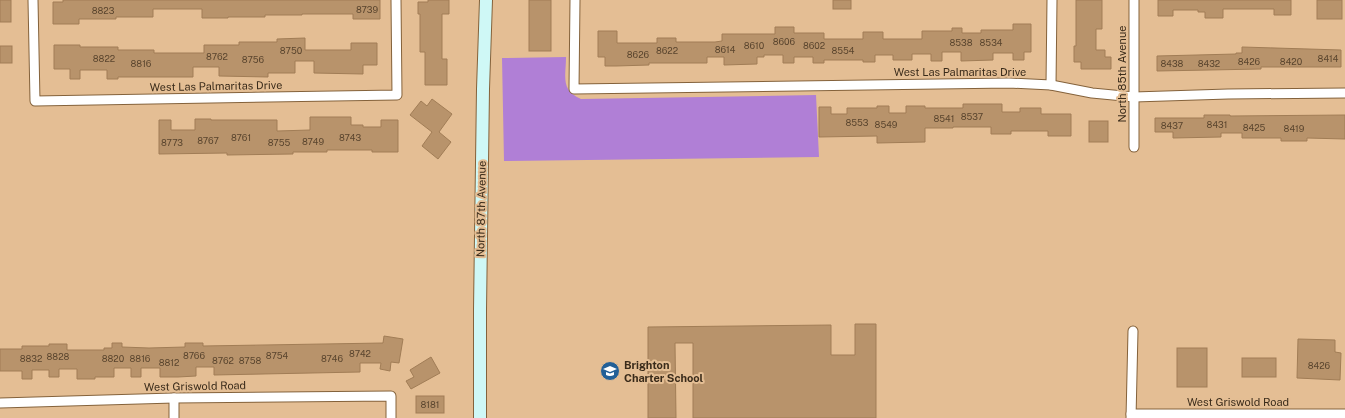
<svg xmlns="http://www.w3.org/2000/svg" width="1345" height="418" font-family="'Public Sans',sans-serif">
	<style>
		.green { fill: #b07fd6 }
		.building { fill: #b8936b; stroke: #a17d56 }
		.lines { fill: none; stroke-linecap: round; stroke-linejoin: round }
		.street-casing { stroke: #84623b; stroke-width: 11 }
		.secondary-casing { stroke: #84623b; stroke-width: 14 }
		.street { stroke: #fff; stroke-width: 9 }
		.secondary { stroke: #cff8f6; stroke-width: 12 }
		.labels { text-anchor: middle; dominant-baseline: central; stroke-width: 4; stroke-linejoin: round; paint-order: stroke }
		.number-label { font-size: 9px; fill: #5a452e }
		.street-label { font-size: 11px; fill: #3a2b1a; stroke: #e4be94 }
		.poi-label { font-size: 11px; font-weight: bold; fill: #3a2b1a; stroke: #e4be94; text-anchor: start }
	</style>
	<rect width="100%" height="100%" fill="#e4be94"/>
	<!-- green -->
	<path class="green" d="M566,57C566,76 560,90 581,99L816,95L819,157L504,161L502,58Z"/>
	<!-- building -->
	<g class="building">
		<rect x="0" y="0" width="11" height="22"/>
		<polygon points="63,0 380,0 380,19 353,19 353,14 302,14 302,15 265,15 265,17 228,17 228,18 202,18 202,9 153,9 153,17 116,17 116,19 79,19 79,24 53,24 53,2 63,2"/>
		<polygon points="428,0 449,0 449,14 442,14 442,59 447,59 447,85 425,85 425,52 420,52 420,14 418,14 418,2 428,2"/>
		<rect x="529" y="0" width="22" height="51"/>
		<rect x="833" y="0" width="18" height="9"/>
		<polygon points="1076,0 1102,0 1102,29 1096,29 1096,50 1105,50 1105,57 1111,57 1111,69 1081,69 1081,62 1074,62 1074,46 1076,46"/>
		<polygon points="1158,0 1291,0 1291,15 1274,15 1274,9 1223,9 1223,18 1205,18 1205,12 1198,12 1198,10 1173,10 1173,16 1158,16"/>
		<rect x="1317" y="0" width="25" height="19"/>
		<polygon points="1013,24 1031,24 1031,52 1024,52 1024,60 1013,60 1013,53 993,53 993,60 961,61 961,52 942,52 942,61 931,61 931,54 912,54 912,60 893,60 893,55 875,55 875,62 863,62 863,60 824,60 824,63 813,63 813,57 794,57 794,63 783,63 783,55 764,55 764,57 757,57 757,64 724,65 724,57 707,57 707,63 649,63 649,65 616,66 605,66 605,57 598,57 598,31 617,31 617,43 657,43 657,38 676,38 676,42 715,42 722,41 722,34 775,34 775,27 794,27 794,33 824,33 824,39 863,39 863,32 883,32 883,39 922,39 922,31 952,31 952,28 962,28 962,33 981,33 981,30 1013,30"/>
		<polygon points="305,38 305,50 351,50 351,43 377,43 377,65 363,65 363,74 314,73 314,61 295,61 295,73 268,73 268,77 219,76 219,67 193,67 193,77 118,77 118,79 107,79 107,70 80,70 80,79 70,79 70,69 54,69 54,45 80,45 80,47 118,47 118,50 154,50 154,53 204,53 204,45 239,45 239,42 277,42 277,39"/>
		<rect x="0" y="46" width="12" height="17"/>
		<polygon points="1242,47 1341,50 1341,67 1261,67 1261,69 1157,71 1157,56 1236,54 1236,53 1242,53"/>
		<polygon points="432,99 452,114 439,132 451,142 438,159 422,146 432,132 410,115 421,101 427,106"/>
		<polygon points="963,104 1002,104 1002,112 1020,112 1020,108 1041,108 1041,114 1071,114 1071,136 1048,136 1048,131 1011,131 1011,134 991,134 991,127 953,127 953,128 925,128 925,142 877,143 877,136 819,137 819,107 831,107 831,114 847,114 847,108 877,108 877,106 889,106 889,113 906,113 906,106 925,106 925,108 963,108"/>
		<polygon points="1204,115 1230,115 1230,116 1345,115 1345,139 1307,138 1307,141 1281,141 1281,138 1242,138 1242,133 1221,133 1221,137 1173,138 1173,132 1155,132 1155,118 1204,118"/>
		<polygon points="310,117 351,117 351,125 363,125 363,127 381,127 381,120 398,120 398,152 372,152 372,150 327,150 327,152 293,152 293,154 227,155 227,153 159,154 159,120 171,120 171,130 195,130 195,119 211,119 211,120 277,120 277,131 310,130"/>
		<rect x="1089" y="121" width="19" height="21"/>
		<polygon points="855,324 876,324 876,418 693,418 693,343 675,343 676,418 648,418 648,327 831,325 831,355 855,355"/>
		<polygon points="384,336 403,339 399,363 391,362 390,371 380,369 381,363 360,363 360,372 214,375 214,367 196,367 196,376 178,377 160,377 160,368 141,368 141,377 131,377 131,368 114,368 114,377 95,377 95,379 77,379 77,369 59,369 59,377 49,377 49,370 32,370 32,379 22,379 22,371 0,371 0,349 22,349 22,346 49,346 49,344 67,344 67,350 104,350 104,348 112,348 112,343 122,343 122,347 149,348 185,347 185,343 203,343 203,346 383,343"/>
		<polygon points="1298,339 1335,340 1335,352 1341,353 1340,380 1297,378"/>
		<rect x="1177" y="348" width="30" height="39"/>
		<polygon points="431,357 440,373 411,389 406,381 414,377 410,370"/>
		<rect x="1242" y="358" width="34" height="19"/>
		<rect x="416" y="396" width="28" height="17"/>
	</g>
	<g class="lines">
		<defs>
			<g id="street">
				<polyline points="33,0 35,101 397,95 396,0"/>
				<polyline points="575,0 574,89 1009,83 1051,85 1092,93 1134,97 1228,94 1345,93"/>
				<polyline points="1134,0 1134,147"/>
				<polyline points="1051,85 1052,0"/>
				<polyline points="174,398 174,418"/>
				<polyline points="0,403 174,398 391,396 391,418"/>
				<polyline points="1131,414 1345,414"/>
				<polyline points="1131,418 1133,331"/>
			</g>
			<polyline id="secondary" points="480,418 480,310 483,89 486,0"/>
		</defs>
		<!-- street casing -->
		<use href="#street" class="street-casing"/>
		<!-- secondary casing -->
		<use href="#secondary" class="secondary-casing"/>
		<!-- street -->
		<use href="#street" class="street"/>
		<!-- secondary -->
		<use href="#secondary" class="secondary"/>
	</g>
	<!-- icons -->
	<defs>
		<symbol id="school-disc" viewBox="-11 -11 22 22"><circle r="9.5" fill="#236097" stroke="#e4be94"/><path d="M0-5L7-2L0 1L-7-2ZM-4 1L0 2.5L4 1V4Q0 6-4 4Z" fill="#fff"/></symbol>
	</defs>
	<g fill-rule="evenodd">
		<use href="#school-disc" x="599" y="360" width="22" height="22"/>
	</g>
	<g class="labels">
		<!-- number labels -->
		<g class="number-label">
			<text x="367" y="9">8739</text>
			<text x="103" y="10">8823</text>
			<text x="784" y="41">8606</text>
			<text x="961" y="42">8538</text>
			<text x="991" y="42">8534</text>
			<text x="754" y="45">8610</text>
			<text x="814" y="45">8602</text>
			<text x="725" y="49">8614</text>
			<text x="291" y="50">8750</text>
			<text x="667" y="50">8622</text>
			<text x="843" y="50">8554</text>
			<text x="638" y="54">8626</text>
			<text x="217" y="56">8762</text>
			<text x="104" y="58">8822</text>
			<text x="1328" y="58">8414</text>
			<text x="253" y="59">8756</text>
			<text x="1249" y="61">8426</text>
			<text x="1291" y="61">8420</text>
			<text x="141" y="63">8816</text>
			<text x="1172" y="63">8438</text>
			<text x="1209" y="63">8432</text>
			<text x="972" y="116">8537</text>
			<text x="944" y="118">8541</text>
			<text x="857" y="122">8553</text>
			<text x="886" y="124">8549</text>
			<text x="1217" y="124">8431</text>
			<text x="1172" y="125">8437</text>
			<text x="1254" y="127">8425</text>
			<text x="1294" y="128">8419</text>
			<text x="241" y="137">8761</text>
			<text x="350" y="137">8743</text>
			<text x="208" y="140">8767</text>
			<text x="313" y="141">8749</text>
			<text x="172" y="142">8773</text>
			<text x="279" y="142">8755</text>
			<text x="360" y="353">8742</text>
			<text x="194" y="355">8766</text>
			<text x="277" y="355">8754</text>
			<text x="58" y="356">8828</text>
			<text x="31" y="358">8832</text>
			<text x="113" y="358">8820</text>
			<text x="140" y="358">8816</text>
			<text x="332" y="358">8746</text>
			<text x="223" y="360">8762</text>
			<text x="250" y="360">8758</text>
			<text x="169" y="362">8812</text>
			<text x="1319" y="365">8426</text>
			<text x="430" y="404">8181</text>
		</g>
		<!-- street labels -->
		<g class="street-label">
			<text x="960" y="72">West Las Palmaritas Drive</text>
			<text transform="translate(1122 74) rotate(-90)">North 85th Avenue</text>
			<text transform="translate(216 86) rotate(-1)">West Las Palmaritas Drive</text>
			<text transform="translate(481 209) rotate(-89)">North 87th Avenue</text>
			<text transform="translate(195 386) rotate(-1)">West Griswold Road</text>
			<text x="1238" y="402">West Griswold Road</text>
		</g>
		<!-- poi labels -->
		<g class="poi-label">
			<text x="624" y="365">Brighton<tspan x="624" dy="13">Charter School</tspan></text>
		</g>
	</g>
</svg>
